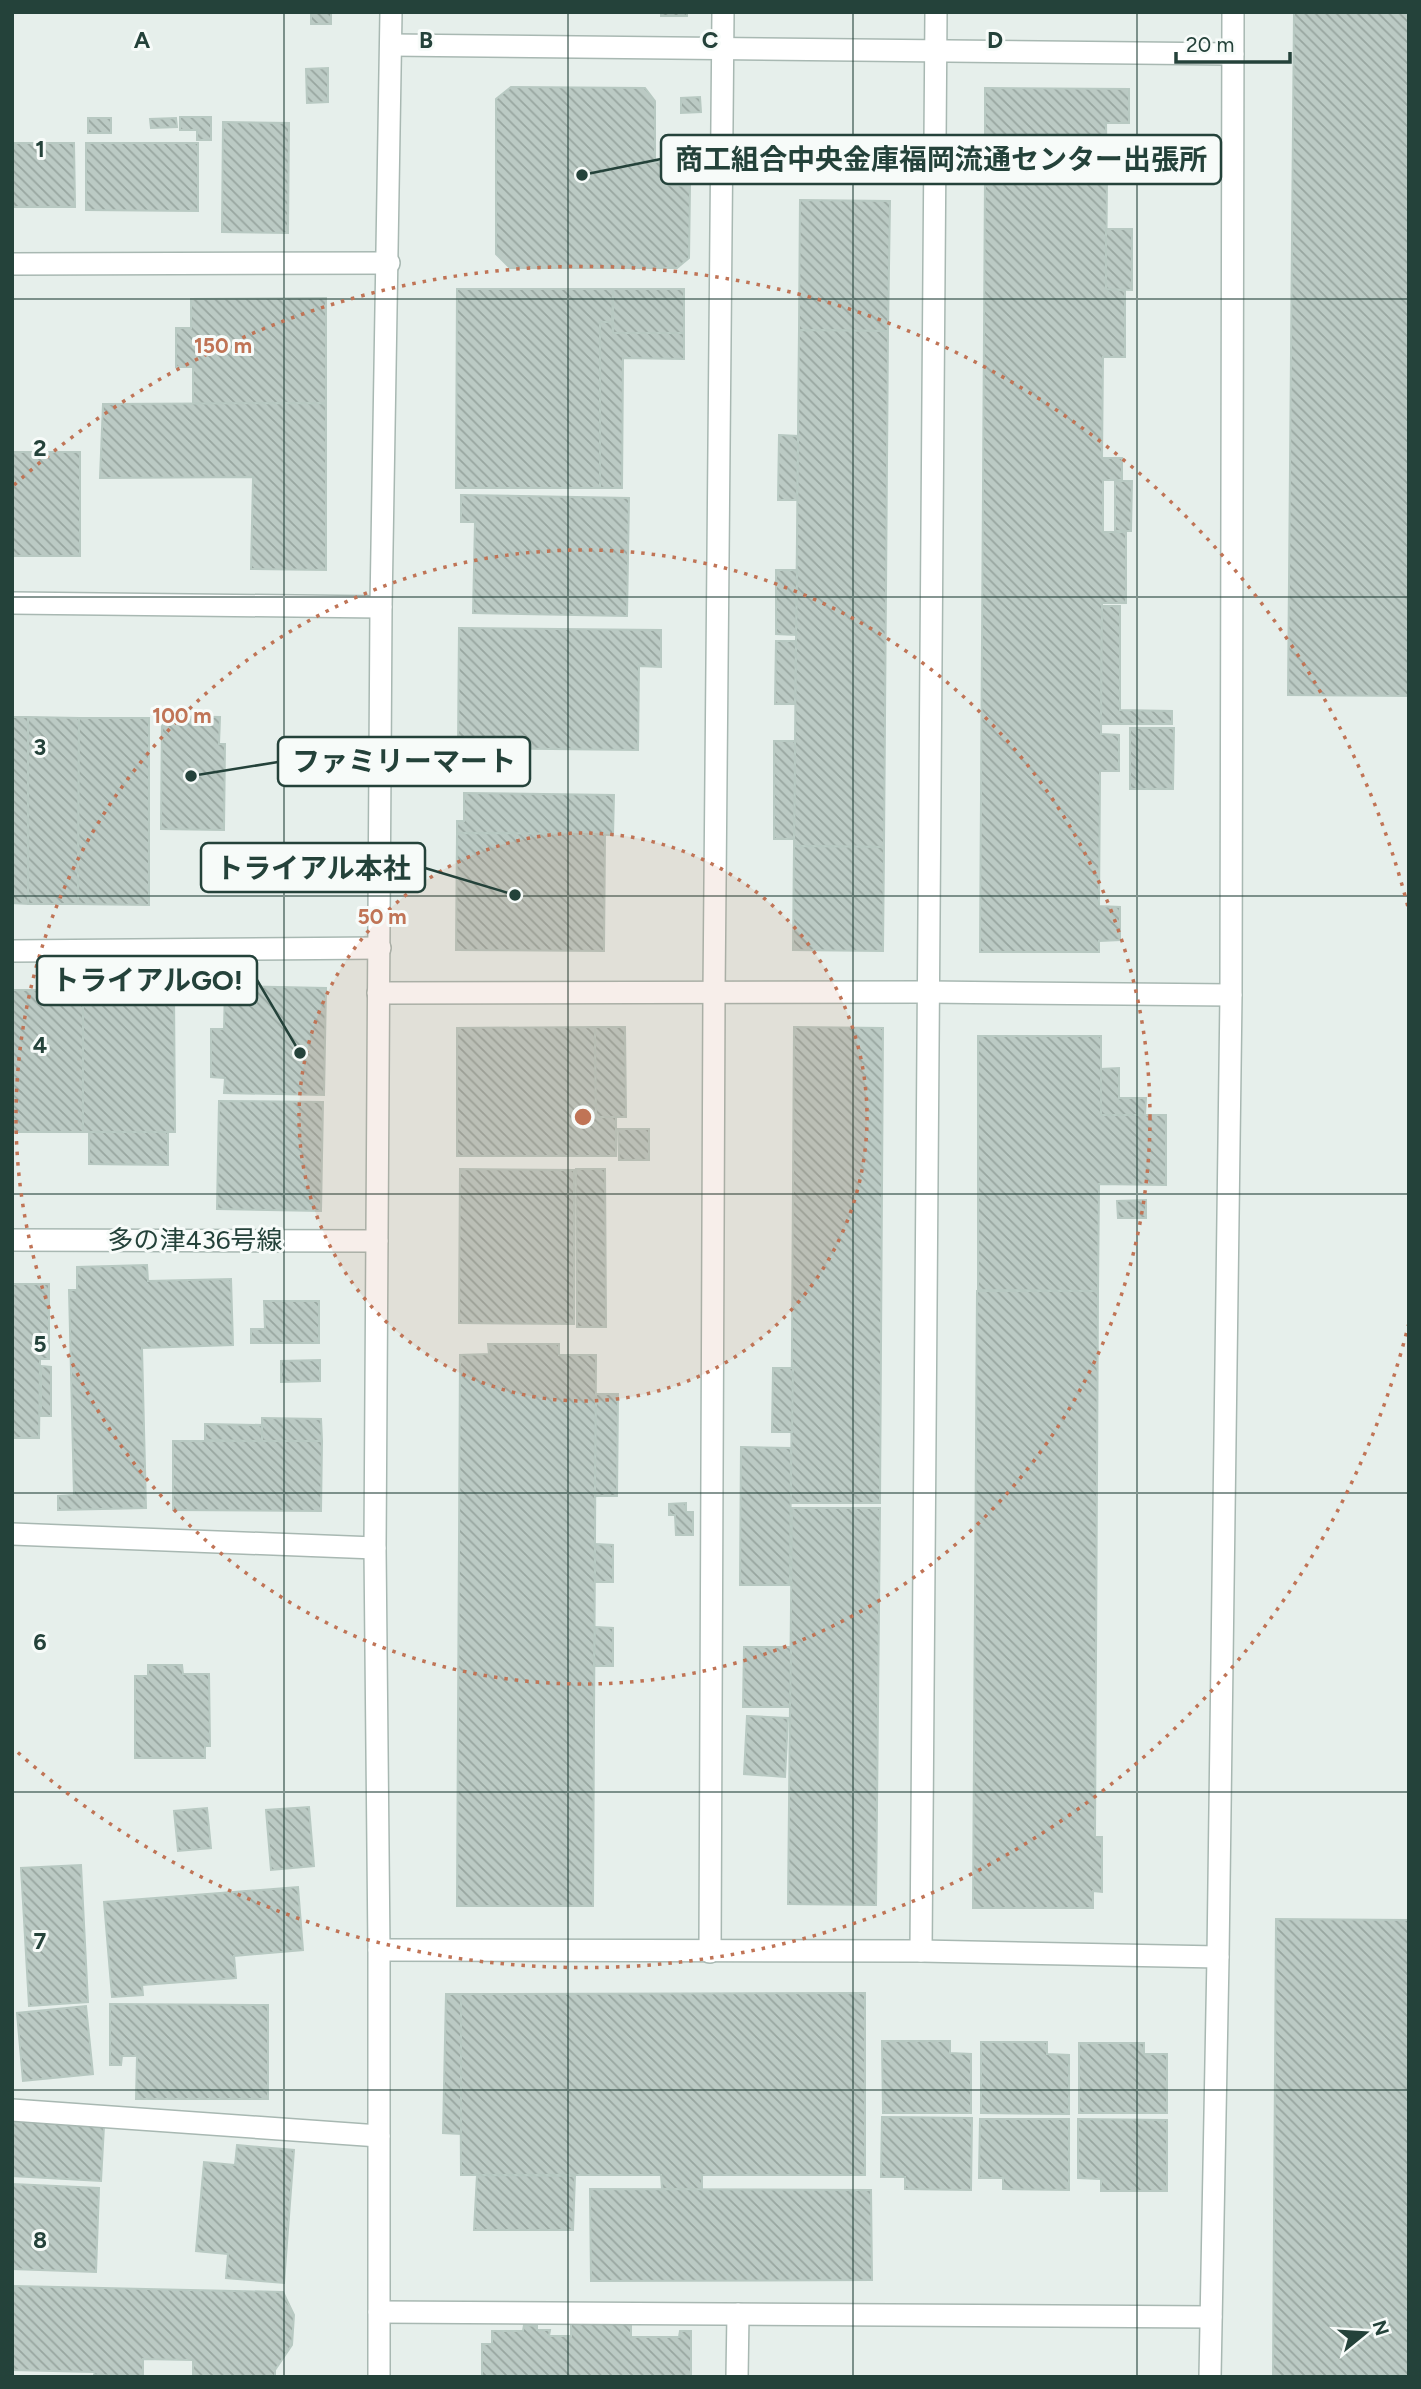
<svg xmlns="http://www.w3.org/2000/svg" width="1421" height="2389" font-family="Figtree,'Noto Sans JP',sans-serif">
	<style>
		.building { fill: url(#building-back-hatch); stroke: #b8c9c2; stroke-width: 2 }
		.lines { fill: none; stroke-linecap: round; stroke-linejoin: round }
		.minor-casing { stroke: #a8b8b2; stroke-width: 24 }
		.minor { stroke: #fff; stroke-width: 21 }
		.grid { fill: none; stroke: #24423a; stroke-width: 2; stroke-opacity: 0.55 }
		.ring { fill: none; stroke: #c07456; stroke-width: 3.5; stroke-dasharray: 3.5 7 }
		.labels { text-anchor: middle; dominant-baseline: central; stroke-width: 6; stroke-linejoin: round; paint-order: stroke }
		.street-label { font-size: 26px; fill: #24423a; stroke: #f7fbf9 }
		.grid-label { font-size: 23px; text-anchor: middle; font-weight: bold; fill: #24423a; stroke: #f7fbf9; stroke-width: 6; stroke-linejoin: round; paint-order: stroke }
		.centre { fill: #c07456; stroke: #f7fbf9; stroke-width: 3.5 }
		.ring-label { font-size: 21px; text-anchor: middle; font-weight: bold; fill: #c07456; stroke: #f7fbf9; stroke-width: 6; stroke-linejoin: round; paint-order: stroke }
		.leader { fill: none; stroke: #24423a; stroke-width: 2.5 }
		.callout-dot { fill: #24423a; stroke: #f7fbf9; stroke-width: 2.5 }
		.callout { fill: #f7fbf9; stroke: #24423a; stroke-width: 2.5 }
		.callout-label { font-size: 28px; text-anchor: middle; font-weight: bold; fill: #24423a }
	</style>
	<defs>
		<pattern id="building-back-hatch" width="6" height="6" patternUnits="userSpaceOnUse" patternTransform="scale(1.75)"><rect width="6" height="6" fill="#bbcac4"/><path d="M-1 5l2 2M0 0l6 6M5-1l2 2" fill="none" stroke="#98a6a0"/></pattern>
	</defs>
	<rect width="100%" height="100%" fill="#e6efeb"/>
	<!-- building -->
	<g class="building">
		<rect x="311" y="12" width="20" height="12"/>
		<rect x="661" y="12" width="26" height="4"/>
		<polygon points="1294,12 1409,12 1409,696 1288,695"/>
		<polygon points="328,68 328,102 307,103 306,69"/>
		<polygon points="511,87 645,88 655,101 655,162 668,162 668,185 690,186 689,258 677,268 510,268 496,254 496,99"/>
		<polygon points="985,88 1129,89 1129,123 1106,123 1107,178 985,178"/>
		<polygon points="700,97 701,112 681,113 681,98"/>
		<polygon points="180,117 211,117 211,140 197,140 197,130 180,130"/>
		<rect x="88" y="118" width="23" height="15"/>
		<polygon points="176,118 177,127 151,128 150,119"/>
		<polygon points="223,122 289,123 288,233 222,232"/>
		<polygon points="12,143 74,143 75,207 12,207"/>
		<polygon points="86,143 198,143 198,211 86,210"/>
		<polygon points="985,178 1107,178 1106,289 1125,290 1125,357 1103,357 1102,458 1122,458 1122,480 1103,480 1103,532 1126,532 1126,603 1102,603 1101,734 1119,735 1119,771 1100,771 1099,906 1120,907 1120,940 1099,941 1099,952 980,952"/>
		<polygon points="800,200 890,201 888,331 799,330"/>
		<polygon points="1106,229 1132,229 1132,290 1106,289"/>
		<polygon points="457,289 613,289 612,322 600,322 600,488 456,488"/>
		<rect x="613" y="289" width="71" height="44"/>
		<polygon points="326,298 326,403 193,404 193,367 176,367 176,328 191,328 191,299"/>
		<polygon points="600,322 612,322 613,333 684,333 684,359 623,358 622,488 600,488"/>
		<polygon points="799,330 888,331 884,847 794,846"/>
		<polygon points="326,403 326,570 251,569 253,477 100,478 103,404"/>
		<polygon points="779,435 798,436 797,500 778,500"/>
		<rect x="12" y="452" width="68" height="104"/>
		<polygon points="1115,481 1132,481 1131,531 1115,531"/>
		<polygon points="461,495 629,498 627,616 473,613 475,522 461,522"/>
		<polygon points="776,570 797,570 796,635 776,634"/>
		<polygon points="1102,606 1120,606 1120,710 1172,711 1172,724 1101,724"/>
		<polygon points="459,628 661,630 661,667 639,666 638,750 458,748"/>
		<polygon points="776,641 796,641 795,704 775,704"/>
		<polygon points="162,716 220,717 219,744 225,744 224,830 161,829"/>
		<polygon points="12,717 28,717 28,904 12,903"/>
		<polygon points="28,717 79,718 78,904 28,904"/>
		<polygon points="79,718 149,718 149,905 78,904"/>
		<polygon points="1130,728 1174,728 1173,789 1130,789"/>
		<polygon points="774,741 795,741 794,839 774,839"/>
		<polygon points="464,793 614,795 613,835 457,833 457,821 464,821"/>
		<polygon points="457,833 605,834 604,951 456,950"/>
		<polygon points="794,846 884,847 883,951 793,950"/>
		<polygon points="225,986 326,988 324,1095 224,1093 225,1078 211,1077 211,1029 224,1029"/>
		<rect x="12" y="990" width="71" height="142"/>
		<polygon points="83,990 174,990 175,1132 83,1132"/>
		<polygon points="595,1027 596,1117 616,1117 616,1156 457,1156 457,1028"/>
		<polygon points="595,1027 625,1027 626,1117 596,1117"/>
		<polygon points="794,1027 883,1028 880,1503 791,1503"/>
		<polygon points="978,1036 1101,1036 1101,1115 1166,1115 1166,1185 1099,1184 1098,1291 978,1290"/>
		<polygon points="1119,1068 1119,1098 1146,1098 1145,1115 1101,1115 1101,1069"/>
		<polygon points="219,1101 323,1102 321,1211 217,1209"/>
		<polygon points="618,1129 649,1129 649,1160 619,1160"/>
		<polygon points="89,1132 168,1132 168,1165 89,1164"/>
		<polygon points="460,1169 574,1170 574,1324 459,1323"/>
		<polygon points="576,1169 605,1169 606,1327 577,1327"/>
		<polygon points="1146,1200 1146,1218 1118,1218 1117,1201"/>
		<polygon points="147,1265 148,1281 231,1279 233,1345 142,1348 146,1508 58,1510 58,1496 74,1495 69,1290 77,1290 77,1267"/>
		<polygon points="12,1284 49,1284 49,1359 40,1359 39,1438 12,1438"/>
		<polygon points="977,1291 1098,1291 1095,1837 1102,1837 1102,1892 1093,1891 1093,1908 973,1908"/>
		<polygon points="264,1301 319,1301 319,1343 251,1343 251,1329 265,1329"/>
		<polygon points="488,1344 559,1344 559,1355 596,1355 593,1906 457,1906 460,1355 489,1354"/>
		<polygon points="320,1360 320,1381 281,1382 281,1361"/>
		<polygon points="41,1366 51,1367 51,1416 41,1416"/>
		<polygon points="773,1368 793,1368 792,1432 772,1432"/>
		<polygon points="596,1394 618,1394 617,1496 595,1496"/>
		<polygon points="262,1418 321,1419 322,1441 262,1441"/>
		<polygon points="205,1424 262,1425 262,1441 205,1440"/>
		<polygon points="173,1441 322,1441 321,1511 173,1510"/>
		<polygon points="741,1447 791,1448 790,1585 740,1585"/>
		<polygon points="686,1503 686,1512 693,1512 693,1535 676,1535 675,1515 669,1515 669,1504"/>
		<polygon points="792,1508 880,1508 876,1905 788,1904"/>
		<polygon points="595,1544 613,1545 613,1582 595,1582"/>
		<polygon points="595,1627 613,1628 613,1666 594,1666"/>
		<polygon points="744,1647 791,1647 790,1707 743,1707"/>
		<polygon points="148,1665 182,1665 183,1674 209,1674 210,1746 205,1746 205,1758 135,1758 135,1676 148,1676"/>
		<polygon points="747,1716 788,1718 785,1777 744,1774"/>
		<polygon points="309,1807 314,1866 271,1870 266,1810"/>
		<polygon points="207,1808 211,1848 178,1851 174,1811"/>
		<polygon points="81,1865 88,2002 29,2006 21,1868"/>
		<polygon points="298,1887 303,1950 234,1956 236,1978 142,1985 143,1995 112,1997 104,1902"/>
		<polygon points="1276,1919 1409,1920 1409,2377 1273,2377"/>
		<polygon points="865,1993 865,2175 702,2175 702,2190 662,2189 661,2175 461,2175 460,1994"/>
		<polygon points="446,1994 460,1994 461,1997 461,2134 443,2133"/>
		<polygon points="110,2004 268,2005 268,2099 136,2099 137,2056 122,2056 121,2065 110,2065"/>
		<polygon points="86,2006 93,2074 23,2081 17,2013"/>
		<polygon points="882,2041 950,2041 950,2053 971,2054 971,2113 883,2113"/>
		<polygon points="981,2042 1047,2042 1047,2054 1069,2055 1069,2114 981,2113"/>
		<polygon points="1079,2043 1144,2043 1144,2054 1167,2054 1167,2113 1079,2113"/>
		<polygon points="882,2117 972,2118 971,2190 905,2189 905,2177 881,2177"/>
		<polygon points="980,2119 1069,2119 1069,2190 1003,2189 1003,2178 979,2178"/>
		<polygon points="1078,2119 1167,2120 1167,2191 1101,2191 1101,2179 1078,2178"/>
		<polygon points="12,2121 104,2126 101,2181 12,2176"/>
		<polygon points="237,2145 294,2150 284,2283 226,2278 228,2254 196,2251 204,2162 235,2165"/>
		<polygon points="477,2175 575,2176 573,2230 474,2230"/>
		<polygon points="12,2184 99,2188 96,2272 12,2269"/>
		<polygon points="590,2189 871,2190 872,2280 591,2281"/>
		<polygon points="13,2286 283,2292 294,2315 292,2345 275,2370 275,2377 193,2377 193,2360 143,2359 143,2377 94,2375 95,2372 12,2370"/>
		<polygon points="571,2324 631,2324 631,2337 679,2337 680,2331 691,2331 691,2377 482,2377 482,2344 492,2344 492,2331 523,2331 524,2325 537,2326 537,2330 550,2330 549,2336 571,2336"/>
	</g>
	<g class="lines">
		<defs>
			<g id="minor">
				<polyline points="391,45 1233,54"/>
				<polyline points="12,264 389,263"/>
				<polyline points="12,603 381,607"/>
				<polyline points="12,951 380,948"/>
				<polyline points="378,993 927,992 1231,995"/>
				<polyline points="12,1240 377,1241"/>
				<polyline points="12,1534 375,1548"/>
				<polyline points="379,1950 921,1951 1218,1957"/>
				<polyline points="921,1951 936,12"/>
				<polyline points="710,1952 714,993 723,12"/>
				<polyline points="12,2110 379,2136"/>
				<polyline points="379,2312 1211,2317"/>
				<polyline points="379,2377 379,1950 375,1548 381,607 391,12"/>
				<polyline points="737,2377 738,2314"/>
				<polyline points="1210,2377 1218,1957 1231,995 1233,12"/>
			</g>
		</defs>
		<!-- minor casing -->
		<use href="#minor" class="minor-casing"/>
		<!-- minor -->
		<use href="#minor" class="minor"/>
	</g>
	<!-- grid -->
	<path class="grid" d="M284,12V2377M568,12V2377M853,12V2377M1137,12V2377M12,299H1409M12,597H1409M12,896H1409M12,1194H1409M12,1493H1409M12,1792H1409M12,2090H1409"/>
	<!-- distance rings -->
	<circle cx="583" cy="1117" r="284" fill="#c07456" fill-opacity=".12"/>
	<g class="ring">
		<circle cx="583" cy="1117" r="284"/>
		<circle cx="583" cy="1117" r="567"/>
		<path d="M1409 1323A851 851 0 0 1 14 1749M14 485A851 851 0 0 1 1409 911"/>
	</g>
	<g class="labels">
		<!-- street labels -->
		<g class="street-label">
			<text x="195" y="1240">多の津436号線</text>
		</g>
	</g>
	<g class="grid-label">
		<text x="142" y="48">A</text>
		<text x="426" y="48">B</text>
		<text x="710" y="48">C</text>
		<text x="995" y="48">D</text>
		<text x="40" y="157">1</text>
		<text x="40" y="456">2</text>
		<text x="40" y="755">3</text>
		<text x="40" y="1053">4</text>
		<text x="40" y="1352">5</text>
		<text x="40" y="1650">6</text>
		<text x="40" y="1949">7</text>
		<text x="40" y="2248">8</text>
	</g>
	<circle cx="583" cy="1117" r="10" class="centre"/>
	<g class="ring-label">
		<text x="223" y="353">150 m</text>
		<text x="182" y="723">100 m</text>
		<text x="382" y="924">50 m</text>
	</g>
	<!-- callouts -->
	<path class="leader" d="M582 175L661 159M191 776L278 762M515 895L425 868M300 1053L257 980"/>
	<g class="callout-dot">
		<circle cx="582" cy="175" r="7"/>
		<circle cx="191" cy="776" r="7"/>
		<circle cx="515" cy="895" r="7"/>
		<circle cx="300" cy="1053" r="7"/>
	</g>
	<g class="callout">
		<rect x="661" y="135" width="560" height="49" rx="7"/>
		<rect x="278" y="737" width="252" height="49" rx="7"/>
		<rect x="201" y="843" width="224" height="49" rx="7"/>
		<rect x="37" y="956" width="220" height="49" rx="7"/>
	</g>
	<g class="callout-label">
		<text x="941" y="169">商工組合中央金庫福岡流通センター出張所</text>
		<text x="404" y="771">ファミリーマート</text>
		<text x="313" y="878">トライアル本社</text>
		<text x="147" y="990">トライアルGO!</text>
	</g>
	<!-- border -->
	<rect width="1421" height="2389" fill="none" stroke="#24423a" stroke-width="28"/>
	<!-- north arrow -->
	<g transform="translate(1365 2333) rotate(72)" stroke="#f7fbf9" stroke-width="5" paint-order="stroke">
	<path d="M0-5L12 26L0 18L-12 26Z" fill="#24423a"/>
	<text y="-10" font-size="19" font-weight="bold" text-anchor="middle" fill="#24423a">N</text>
	</g>
	<!-- scale -->
	<path d="M1176 52v10h114v-10" fill="none" stroke="#24423a" stroke-width="3.5"/>
	<text x="1186" y="52" font-size="21" fill="#24423a" stroke="#f7fbf9" stroke-width="5" paint-order="stroke">20 m</text>
</svg>
